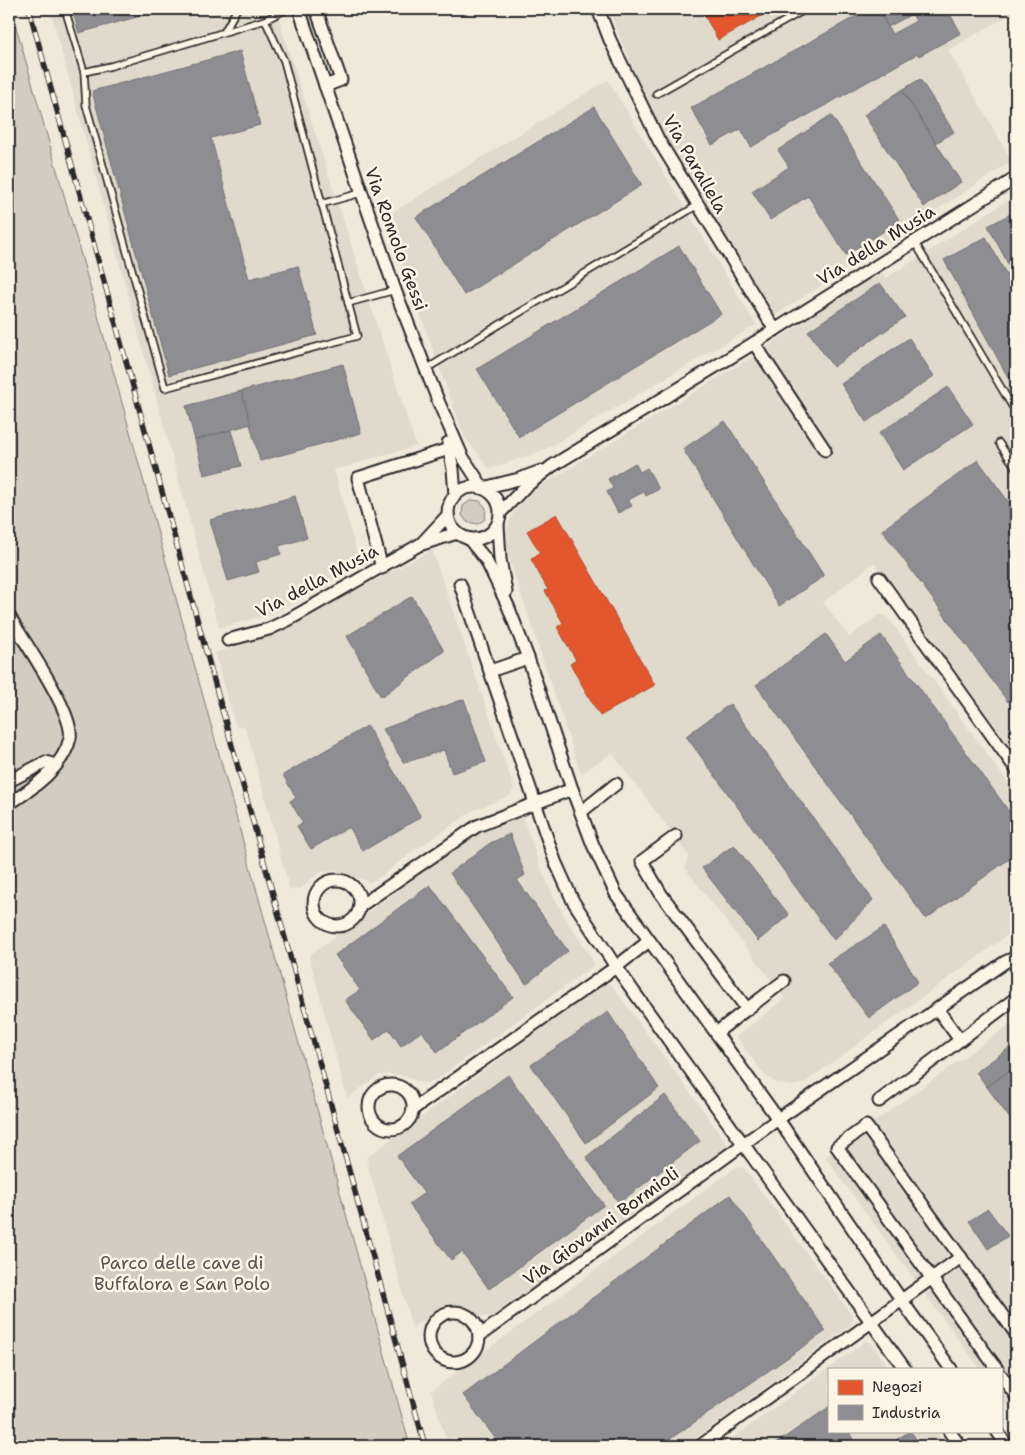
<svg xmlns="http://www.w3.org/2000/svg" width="1025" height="1455" font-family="'Shantell Sans',sans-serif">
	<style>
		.built { fill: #e0dacc }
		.green { fill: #d2cdc0; stroke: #7e7c76 }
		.shops { fill: #e4572e; stroke: #ac4a2d }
		.industry { fill: #8d8d92; stroke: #707073 }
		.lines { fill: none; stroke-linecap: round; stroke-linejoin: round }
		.lane-casing { stroke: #2b2b2b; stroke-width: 9 }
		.street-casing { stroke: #2b2b2b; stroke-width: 15 }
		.lane { stroke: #fcf5e5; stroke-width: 5.5 }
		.street { stroke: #fcf5e5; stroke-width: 11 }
		.rail-casing { stroke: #2b2b2b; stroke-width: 5.5 }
		.rail { stroke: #fcf5e5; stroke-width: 4; stroke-dasharray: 11; stroke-linecap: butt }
		.labels { text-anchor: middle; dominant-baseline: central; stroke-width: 5; stroke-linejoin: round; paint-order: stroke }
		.street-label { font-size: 18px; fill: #2b2b2b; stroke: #fcf5e5 }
		.park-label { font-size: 18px; fill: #555450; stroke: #fcf5e5 }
	</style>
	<rect width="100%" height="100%" fill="#efe9da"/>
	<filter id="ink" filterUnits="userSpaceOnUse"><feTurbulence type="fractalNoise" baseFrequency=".02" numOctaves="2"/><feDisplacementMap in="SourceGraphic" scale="10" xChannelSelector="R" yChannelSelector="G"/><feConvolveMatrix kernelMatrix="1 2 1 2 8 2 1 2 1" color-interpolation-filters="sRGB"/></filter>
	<g filter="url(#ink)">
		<!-- built -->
		<g class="built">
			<polygon points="50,9 277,9 282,30 416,446 334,470 360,564 274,613 219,628"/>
			<polygon points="608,9 1011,9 1013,13 948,50 1012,161 774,316 699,199 653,116"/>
			<polygon points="608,80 756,325 544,450 490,469 464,436 385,217"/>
			<polygon points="1016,195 1016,754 874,563 823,602 849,637 879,615 884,615 889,619 1016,794 1016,910 1008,916 1016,929 804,1083 790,1086 775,1082 765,1075 736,1037 785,998 685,868 689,856 612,753 581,774 507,552 506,533 512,515 522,501 537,488 752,357 880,270 886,278"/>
			<polygon points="432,550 514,788 510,796 474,810 411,853 379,878 369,882 336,870 322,872 311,879 302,888 290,890 245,726 236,727 215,653 274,634"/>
			<polygon points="519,815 523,818 540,866 555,900 573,930 592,959 594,965 436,1080 428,1083 422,1083 403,1076 390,1074 378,1076 347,1098 309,956 457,847 483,830"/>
			<polygon points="604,982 611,984 726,1142 726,1147 503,1311 491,1317 479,1316 454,1306 442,1308 412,1328 366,1158"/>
			<polygon points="1016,1020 1016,1419 1001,1398 1001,1369 980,1369 825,1157"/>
			<polygon points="736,1167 744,1168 853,1316 852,1324 685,1446 464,1446 454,1437 446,1439 431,1391"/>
			<polygon points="866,1341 871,1343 890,1369 829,1369 829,1431 936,1431 947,1446 722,1446"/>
		</g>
		<!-- green -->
		<g class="green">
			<polygon points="9,9 11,9 87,276 410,1446 9,1446"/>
			<polygon points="471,500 480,501 486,508 485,519 478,524 467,522 462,515 463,506"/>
		</g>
		<!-- shops -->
		<g class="shops">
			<polygon points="701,9 774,9 718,40"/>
			<polygon points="557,514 655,685 600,716 570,664 576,660 557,627 563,623 545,591 548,590 531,559 540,553 527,531"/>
		</g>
		<!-- industry -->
		<g class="industry">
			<polygon points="72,9 166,9 79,33"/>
			<polygon points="869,9 878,9 892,34 916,21 909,9 947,9 961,33 919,56 917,54 751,147 741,129 712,145 691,108"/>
			<polygon points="878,9 909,9 912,14 888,27"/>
			<polygon points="240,51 260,125 211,138 249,279 298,266 317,335 169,375 92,91"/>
			<polygon points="920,79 954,132 936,143 902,90"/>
			<polygon points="902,90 961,182 924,207 864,115"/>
			<polygon points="594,107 642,185 464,295 416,217"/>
			<polygon points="831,115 900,221 846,255 808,196 770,220 752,191 789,167 778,150"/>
			<polygon points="1016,211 1016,279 988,226"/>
			<polygon points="986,237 1016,292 1016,392 944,260"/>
			<polygon points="679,246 721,314 519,437 477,369"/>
			<polygon points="880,283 905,317 833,367 808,331"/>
			<polygon points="909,338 934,376 866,422 841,384"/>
			<polygon points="343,364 361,433 260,461 241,391"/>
			<polygon points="948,387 973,424 903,470 879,433"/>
			<polygon points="241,391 251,424 195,440 186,406"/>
			<polygon points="725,421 824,576 779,606 683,449"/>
			<polygon points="231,430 241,466 204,475 195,440"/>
			<polygon points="978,460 1016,512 1016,696 1008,702 882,530"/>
			<polygon points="635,463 640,472 647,468 659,489 646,496 644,492 628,500 632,506 618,513 607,492 613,488 608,479"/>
			<polygon points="295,496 307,538 279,546 281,554 256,562 259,572 228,581 210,520"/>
			<polygon points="412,596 444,651 381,697 347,636"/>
			<polygon points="826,634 845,661 881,635 1016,821 1016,854 926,919 756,685"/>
			<polygon points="464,699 486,762 452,773 444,750 404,763 383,729"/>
			<polygon points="730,704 873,900 834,940 686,736"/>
			<polygon points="367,726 421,817 363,851 349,827 311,849 297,826 303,823 290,801 296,798 283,775"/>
			<polygon points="510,834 525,875 517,880 568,951 526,984 450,873 490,843"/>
			<polygon points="734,845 789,915 758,941 702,868"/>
			<polygon points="430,885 513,997 437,1052 422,1031 401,1046 389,1029 374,1040 345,1000 360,990 335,955"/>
			<polygon points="884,927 918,982 869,1018 827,963"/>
			<polygon points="608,1012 659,1088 586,1143 531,1065"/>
			<polygon points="1016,1043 1016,1066 987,1087 976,1072"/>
			<polygon points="1016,1066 1016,1127 987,1087"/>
			<polygon points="508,1075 604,1205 489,1289 462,1252 451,1260 409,1204 424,1193 397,1156"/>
			<polygon points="665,1095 700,1141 619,1203 586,1157"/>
			<polygon points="730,1195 826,1331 660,1446 501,1446 463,1395"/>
			<polygon points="988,1209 1008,1236 988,1249 969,1221"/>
			<polygon points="829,1407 829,1431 848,1431 857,1446 772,1446"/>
			<polygon points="910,1431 922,1446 887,1446"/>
		</g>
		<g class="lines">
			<defs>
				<g id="lane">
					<polyline points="65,9 84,72"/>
					<polyline points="265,20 284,61 357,336 165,388 86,105 84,72 111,66 265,20 287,9"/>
					<polyline points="224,32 237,9"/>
					<polyline points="656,94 806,9"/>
					<polyline points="321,204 361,193"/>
					<polyline points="914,241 1012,406"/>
					<polyline points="348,303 395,290"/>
					<polyline points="426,369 698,205"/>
					<polyline points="999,443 1016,468"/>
				</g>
				<g id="street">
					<polyline points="299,9 395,290 439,403 462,456 483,488 519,479 541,471"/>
					<polyline points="316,9 341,80 325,86"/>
					<polyline points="598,9 610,40 659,141 775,330"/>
					<polyline points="754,343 825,450"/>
					<polyline points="448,443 453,469 455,495"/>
					<circle cx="474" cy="513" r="26"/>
					<polyline points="501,512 524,488 552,466 754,343 1016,178"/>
					<polyline points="498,525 500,559 506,592"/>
					<polyline points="469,539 486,560 508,606 528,658 572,789 593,845 616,894 778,1119 902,1301 951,1369"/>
					<polyline points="421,544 448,515"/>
					<polyline points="382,568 358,478 449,449"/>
					<polyline points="879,578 1016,769"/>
					<polyline points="460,584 555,861 573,901 616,967 905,1369"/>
					<path d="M9,616C23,640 75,714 70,738C64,767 32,789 9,804"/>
					<polyline points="228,640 269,629 290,619 419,545 457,533"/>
					<polyline points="490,671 528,658"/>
					<polyline points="9,781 46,762 55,765"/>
					<polyline points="581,812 616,784"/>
					<polyline points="676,836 642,861 661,894 747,1009 716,1033"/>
					<circle cx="337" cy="903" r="23"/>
					<polyline points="360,906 477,826 572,789"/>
					<polyline points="747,1009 784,981"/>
					<polyline points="938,1010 960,1040"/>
					<circle cx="391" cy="1107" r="22"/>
					<polyline points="879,1101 1016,998"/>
					<polyline points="413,1109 616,967 649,941"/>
					<circle cx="454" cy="1337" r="25"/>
					<polyline points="479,1336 778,1119 1005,962 1016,957"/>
					<polyline points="997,1369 837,1147 866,1126 1016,1334"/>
					<polyline points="1001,1375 1016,1396"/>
					<polyline points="949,1431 960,1446"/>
					<polyline points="997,1431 1007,1446"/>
					<polyline points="700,1446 961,1257"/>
				</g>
			</defs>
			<!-- lane casing -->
			<use href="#lane" class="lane-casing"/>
			<!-- street casing -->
			<use href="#street" class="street-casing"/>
			<!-- lane -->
			<use href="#lane" class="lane"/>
			<!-- street -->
			<use href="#street" class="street"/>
			<defs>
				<polyline id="rail" points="29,9 425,1446"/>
			</defs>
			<!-- rail casing -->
			<use href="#rail" class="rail-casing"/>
			<!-- rail -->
			<use href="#rail" class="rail"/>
		</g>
	</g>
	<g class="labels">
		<!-- street labels -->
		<g class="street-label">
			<text transform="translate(695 164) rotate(60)">Via Parallela</text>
			<text transform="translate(396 239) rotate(70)">Via Romolo Gessi</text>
			<text transform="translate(876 245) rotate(-32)">Via della Musia</text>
			<text transform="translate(317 581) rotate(-28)">Via della Musia</text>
			<text transform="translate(601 1226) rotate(-36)">Via Giovanni Bormioli</text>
		</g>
		<!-- park labels -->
		<g class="park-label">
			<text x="182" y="1263">Parco delle cave di<tspan x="182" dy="21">Buffalora e San Polo</tspan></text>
		</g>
	</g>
	<!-- margin -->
	<rect width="1025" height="1455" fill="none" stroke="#fcf5e5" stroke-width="30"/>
	<rect x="15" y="15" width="995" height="1425" fill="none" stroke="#2b2b2b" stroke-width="2" filter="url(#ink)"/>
	<!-- legend -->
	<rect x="828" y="1368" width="175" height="65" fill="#fcf5e5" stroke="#a8a49b"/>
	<rect x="838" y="1380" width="25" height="15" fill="#e4572e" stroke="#a8a49b"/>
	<text x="872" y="1392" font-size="15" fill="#2b2b2b">Negozi</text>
	<rect x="838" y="1405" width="25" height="15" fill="#8d8d92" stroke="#a8a49b"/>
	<text x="872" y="1418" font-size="15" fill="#2b2b2b">Industria</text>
</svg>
